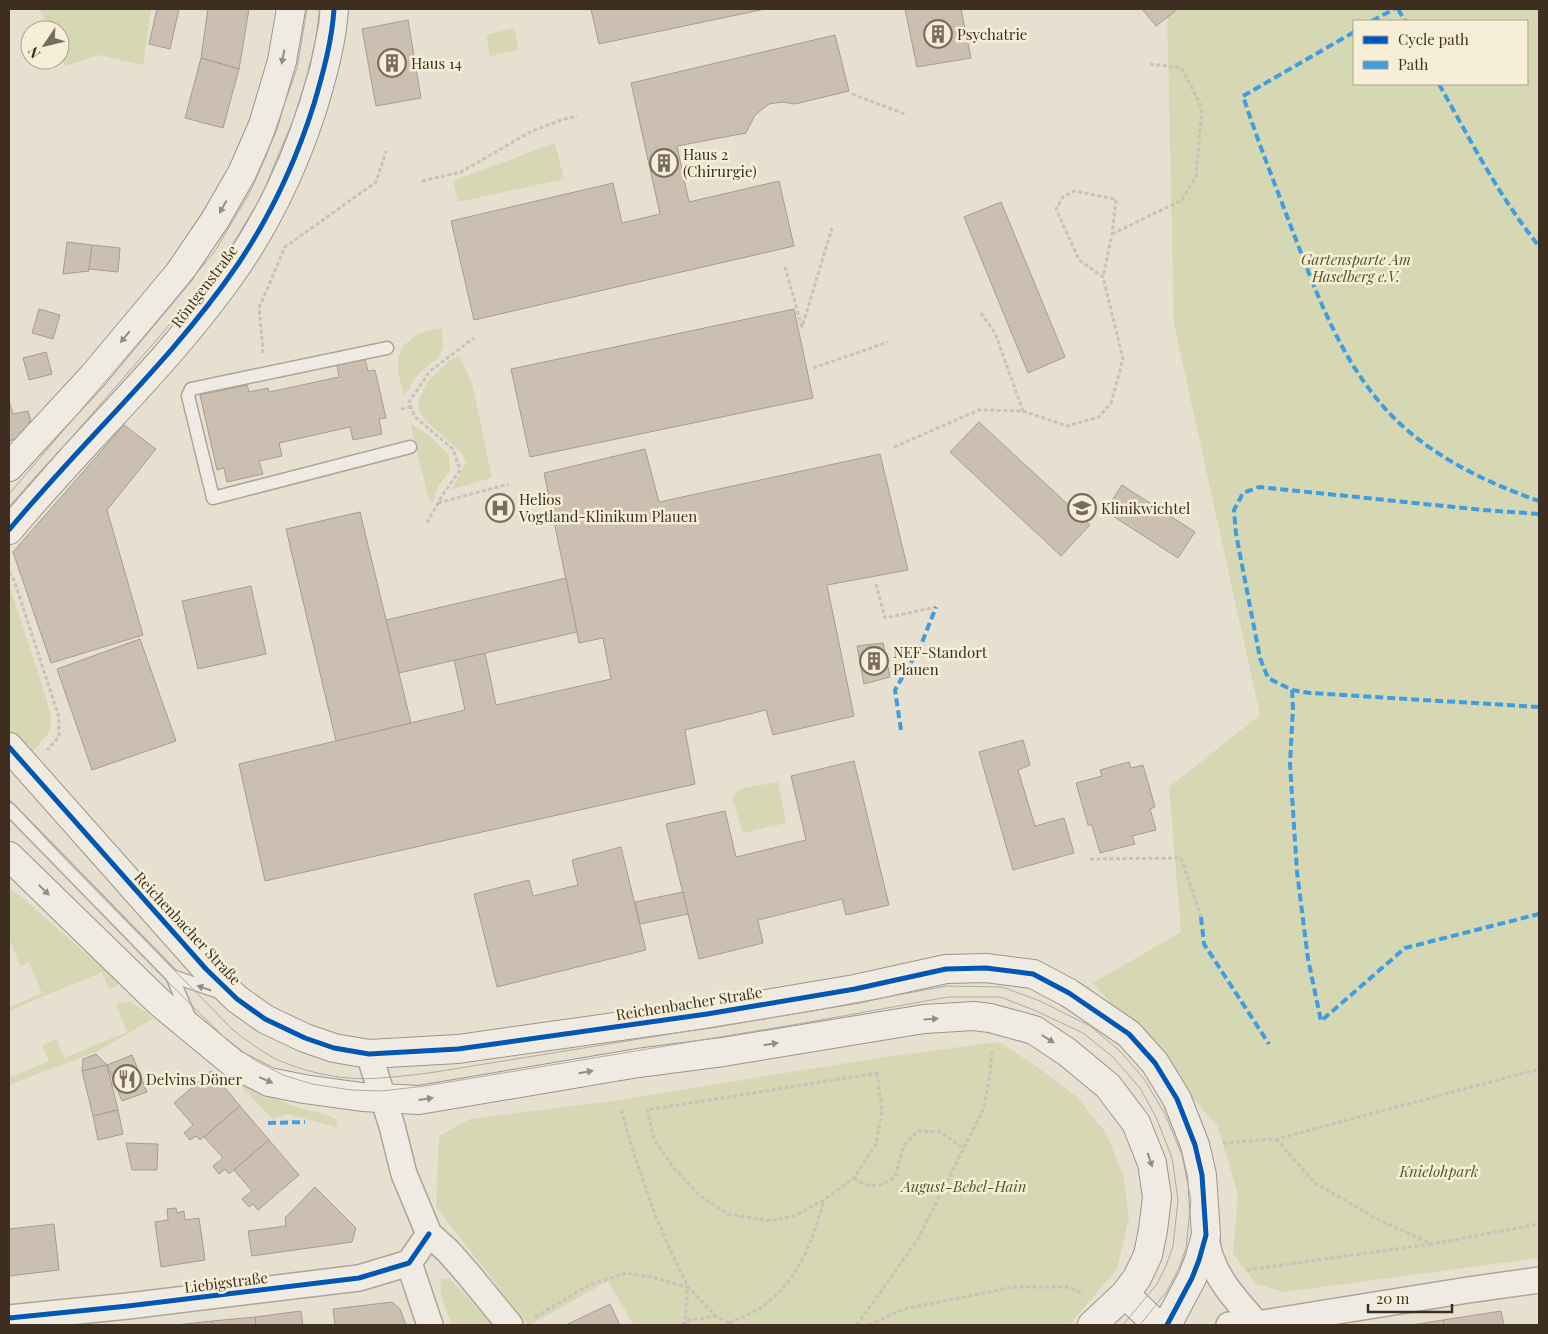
<svg xmlns="http://www.w3.org/2000/svg" width="1548" height="1334" font-family="'Playfair Display',serif">
	<style>
		.green { fill: #d6d7b3; fill-rule: evenodd }
		.building { fill: #cbbfb2; stroke: #a89c90 }
		.lines { fill: none; stroke-linecap: round; stroke-linejoin: round }
		.lane-casing { stroke: #ada599; stroke-width: 15 }
		.street-casing { stroke: #ada599; stroke-width: 28 }
		.secondary-casing { stroke: #9c958a; stroke-width: 30 }
		.path { stroke: #c8c2b9; stroke-width: 3; stroke-dasharray: 4 2.5; stroke-linecap: butt }
		.lane { stroke: #efebe3; stroke-width: 12 }
		.street { stroke: #efebe3; stroke-width: 25 }
		.secondary { stroke: #efebe3; stroke-width: 28 }
		.tram { stroke: #afaaa2; stroke-width: 1 }
		.quiet { stroke: #3f9de0; stroke-width: 4; stroke-dasharray: 8 4; stroke-linecap: butt }
		.cycleway-casing { stroke: #f7eed8; stroke-width: 8 }
		.cycleway { stroke: #0057b8; stroke-width: 5 }
		.oneway { fill: #968c82 }
		.labels { text-anchor: middle; dominant-baseline: central; stroke-width: 5; stroke-linejoin: round; paint-order: stroke }
		.poi-label { font-size: 15px; fill: #3d2e20; stroke: #f7eed8; text-anchor: start }
		.park-label { font-size: 15px; font-style: italic; fill: #4d5a26; stroke: #f7eed8 }
		.street-label { font-size: 15px; fill: #3d2e20; stroke: #f7eed8 }
	</style>
	<rect width="100%" height="100%" fill="#e7e0d1"/>
	<!-- green -->
	<g class="green">
		<polygon points="40,9 151,9 143,65 99,55 65,66 60,54 60,30 49,30"/>
		<path d="M1167,9H1539V1258L1284,1292L1256,1284L1233,1254L1238,1194L1218,1127L1093,983L1181,932L1169,787L1260,715L1174,324ZM1354,21H1527V84H1354Z"/>
		<polygon points="514,28 519,50 490,56 486,35"/>
		<polygon points="555,143 564,179 458,202 453,181"/>
		<polygon points="436,329 442,329 443,347 439,357 416,376 404,397 398,371 398,359 403,346 419,333"/>
		<polygon points="459,356 472,383 492,478 452,489 466,462 461,452 425,420 418,409 419,399 427,382 449,361"/>
		<polygon points="411,424 430,436 449,455 450,471 439,485 432,503 429,499 414,441"/>
		<polygon points="9,584 45,694 51,717 50,731 30,755 9,731"/>
		<polygon points="778,782 786,823 743,833 732,798 739,789"/>
		<polygon points="9,889 20,896 119,982 117,986 109,989 102,972 9,1011 9,1007 42,993 29,962 20,966 9,937"/>
		<polygon points="129,1001 146,1012 153,1019 98,1051 9,1085 9,1078 49,1061 42,1045 57,1039 64,1058 127,1032 116,1004"/>
		<polygon points="999,1042 1036,1066 1077,1097 1106,1133 1123,1175 1129,1217 1117,1269 1069,1325 634,1325 608,1281 530,1325 528,1325 436,1207 439,1136 470,1119 619,1100 884,1057"/>
		<polygon points="238,1083 240,1083 290,1105 330,1116 337,1120 336,1127 287,1114 273,1119"/>
		<path d="M449,1278L491,1323L492,1325H452C447,1311 438,1294 441,1279Z"/>
	</g>
	<!-- building -->
	<g class="building">
		<polygon points="157,9 179,9 170,49 149,44"/>
		<polygon points="208,9 249,9 239,69 201,58"/>
		<polygon points="591,9 765,9 599,44"/>
		<polygon points="905,9 961,9 971,58 917,67"/>
		<polygon points="1142,9 1178,9 1156,26"/>
		<polygon points="408,20 421,98 376,106 362,29"/>
		<polygon points="835,35 849,91 795,104 782,102 769,104 755,115 746,133 677,146 689,202 779,181 794,246 474,320 451,221 613,183 622,223 660,214 631,83"/>
		<polygon points="201,58 239,69 223,128 185,118"/>
		<polygon points="1001,202 1065,357 1028,373 964,217"/>
		<polygon points="67,242 92,245 89,271 63,274"/>
		<polygon points="92,245 120,248 118,272 89,269"/>
		<polygon points="39,309 60,315 53,339 32,333"/>
		<polygon points="794,309 813,398 530,457 511,369"/>
		<polygon points="46,352 52,374 29,380 23,358"/>
		<polygon points="365,359 368,371 375,370 386,418 379,419 382,434 353,440 350,427 279,443 282,456 259,461 263,474 227,482 224,468 217,470 200,395 247,385 249,392 268,388 269,392 339,377 337,365"/>
		<polygon points="9,404 10,404 13,414 28,411 31,421 29,422 31,430 24,436 9,441"/>
		<polygon points="979,422 1090,525 1061,556 950,452"/>
		<polygon points="124,425 156,449 107,510 143,635 51,663 13,552"/>
		<polygon points="645,449 659,502 880,454 908,570 827,585 854,716 773,735 766,710 685,730 695,784 265,881 239,764 465,710 454,660 485,653 496,705 611,679 603,638 579,643 544,473"/>
		<polygon points="1122,485 1195,532 1178,558 1105,511"/>
		<polygon points="360,512 411,723 336,741 286,529"/>
		<polygon points="566,578 577,632 399,673 386,620"/>
		<polygon points="251,586 266,654 198,669 182,601"/>
		<polygon points="140,639 176,741 92,770 57,669"/>
		<polygon points="883,643 890,677 864,684 857,646"/>
		<polygon points="1023,740 1030,765 1018,770 1035,826 1064,818 1074,853 1013,870 979,752"/>
		<polygon points="854,761 889,905 846,915 842,899 758,920 763,943 699,959 666,824 725,811 736,857 806,840 791,776"/>
		<polygon points="1129,762 1131,768 1143,765 1155,807 1150,809 1156,830 1132,836 1135,844 1100,853 1092,825 1088,825 1076,783 1102,776 1100,770"/>
		<polygon points="621,847 646,950 497,987 474,894 529,880 533,896 578,885 572,860"/>
		<polygon points="683,892 688,914 640,924 635,902"/>
		<polygon points="96,1054 107,1065 82,1071 83,1059"/>
		<polygon points="132,1055 147,1092 122,1101 107,1065"/>
		<polygon points="107,1065 118,1110 93,1116 82,1071"/>
		<polygon points="211,1071 240,1106 200,1140 196,1136 190,1140 184,1133 193,1125 174,1103"/>
		<polygon points="240,1106 269,1140 229,1174 225,1169 219,1174 213,1166 223,1158 204,1137"/>
		<polygon points="118,1110 123,1134 98,1140 93,1116"/>
		<polygon points="269,1140 299,1175 258,1210 253,1204 249,1207 242,1199 252,1191 234,1170"/>
		<polygon points="126,1143 158,1144 157,1170 132,1170"/>
		<polygon points="315,1187 356,1228 352,1242 252,1256 248,1231 286,1226 285,1218"/>
		<polygon points="176,1208 177,1213 184,1211 185,1220 199,1218 205,1260 161,1267 155,1222 168,1220 167,1209"/>
		<polygon points="54,1224 59,1270 9,1276 9,1229"/>
		<polygon points="392,1302 400,1309 406,1325 335,1325 333,1309"/>
		<polygon points="610,1304 620,1325 569,1325 568,1324"/>
		<polygon points="301,1311 303,1325 256,1325 255,1317"/>
		<polygon points="1501,1311 1504,1325 1444,1325 1443,1320"/>
		<polygon points="255,1317 256,1325 213,1325 212,1321"/>
		<polygon points="1443,1320 1444,1325 1412,1325"/>
		<polygon points="212,1321 213,1325 176,1325"/>
	</g>
	<g class="lines">
		<defs>
			<g id="lane">
				<polyline points="387,348 191,389 188,396 213,498 410,447"/>
				<polyline points="9,809 172,976 190,1019"/>
				<polyline points="172,976 222,993"/>
			</g>
			<g id="street">
				<polyline points="369,1054 392,1126 404,1174 429,1234 448,1251 469,1275 510,1325"/>
				<path d="M1206,1235C1207,1242 1208,1251 1211,1258C1220,1284 1240,1304 1257,1324"/>
				<polyline points="409,1263 430,1325"/>
				<polyline points="9,1318 128,1306 359,1278 409,1263 429,1234"/>
				<polyline points="1229,1325 1257,1324 1468,1290 1539,1280"/>
			</g>
			<g id="secondary">
				<polyline points="9,467 93,376 179,273 215,220 242,173 263,125 282,61 291,9"/>
				<path d="M9,530C83,440 172,361 238,264C271,215 296,161 314,104C323,73 332,41 334,9"/>
				<polyline points="9,747 206,969 237,999 265,1019 305,1038 334,1048 369,1054 458,1049 707,1014 855,989 946,969 986,968 1033,974 1069,993 1129,1034 1155,1063 1177,1099 1195,1145 1202,1175 1206,1235 1199,1260 1192,1278 1167,1325"/>
				<polyline points="9,856 159,1002 234,1064 269,1082 304,1089 362,1097 419,1100 638,1063 723,1052 924,1019 974,1016 990,1018 1034,1030 1067,1052 1108,1086 1136,1123 1152,1163 1157,1197 1153,1230 1148,1255 1137,1278 1125,1294 1092,1325"/>
				<polyline points="1125,1294 1148,1316 1156,1325"/>
			</g>
		</defs>
		<!-- lane casing -->
		<use href="#lane" class="lane-casing"/>
		<!-- street casing -->
		<use href="#street" class="street-casing"/>
		<!-- secondary casing -->
		<use href="#secondary" class="secondary-casing"/>
		<!-- path -->
		<g class="path">
			<polyline points="852,94 905,114"/>
			<polyline points="422,181 461,172 530,132 561,120 577,116"/>
			<polyline points="1112,234 1182,200 1196,176 1202,108 1182,68 1150,64"/>
			<polyline points="785,267 802,327 832,228"/>
			<polyline points="981,313 995,333 1023,411"/>
			<polyline points="262,353 263,349 259,308 285,247 376,182 386,151"/>
			<polyline points="813,368 888,342"/>
			<polyline points="401,409 410,407"/>
			<polyline points="894,447 979,410 1023,411 1067,426 1099,417 1111,403 1123,359 1103,277 1079,260 1056,209 1063,197 1074,191 1116,199 1112,234 1103,277"/>
			<polyline points="438,503 509,484"/>
			<polyline points="427,523 442,496 460,470 453,449 415,417 409,402 430,371 474,338"/>
			<polyline points="9,572 14,580 59,717 59,737 47,750"/>
			<polyline points="876,584 885,618 936,607"/>
			<polyline points="1090,859 1181,858 1201,917"/>
			<polygon points="877,1073 882,1112 876,1144 854,1178 824,1200 796,1215 771,1221 728,1214 699,1195 672,1166 654,1139 647,1110"/>
			<polyline points="621,1110 633,1151 652,1207 668,1245 688,1287 716,1316 733,1325"/>
			<polyline points="1276,1139 1315,1183 1377,1219 1432,1244 1539,1224"/>
			<polyline points="1223,1143 1276,1139 1539,1069"/>
			<path d="M854,1178C871,1189 878,1188 895,1177L904,1145L918,1131L941,1132L964,1149"/>
			<polyline points="1247,1270 1431,1244"/>
			<polyline points="535,1317 591,1284 627,1273 651,1277 687,1287"/>
			<path d="M729,1323C742,1317 756,1312 767,1303C800,1277 813,1239 824,1200"/>
			<polyline points="682,1325 685,1321 688,1287"/>
			<polyline points="686,1325 685,1321 716,1316"/>
			<polyline points="857,1325 918,1239 984,1108 990,1073 992,1051"/>
			<polyline points="869,1325 904,1309 1013,1287 1069,1287 1084,1294"/>
		</g>
		<!-- lane -->
		<use href="#lane" class="lane"/>
		<!-- street -->
		<use href="#street" class="street"/>
		<!-- secondary -->
		<use href="#secondary" class="secondary"/>
		<!-- tram -->
		<g class="tram">
			<polyline points="9,494 151,328 215,251 250,192 267,154 297,68 307,9"/>
			<polyline points="9,509 160,336 225,257 261,197 293,120 310,67 319,23 320,9"/>
			<path d="M9,799L66,860L233,1030C246,1040 259,1050 274,1058C306,1073 344,1081 379,1078C396,1077 412,1075 429,1073L806,1012L946,986L1002,987L1040,1001L1090,1026L1120,1051L1144,1079L1165,1114L1182,1155L1191,1200L1186,1248L1179,1268L1167,1291L1140,1325"/>
			<polyline points="9,819 165,979 226,1039 253,1059 283,1075 312,1084 351,1090 381,1091 425,1086 804,1023 948,997 1000,997 1034,1010 1083,1033 1113,1057 1140,1088 1156,1117 1172,1158 1178,1200 1173,1246 1166,1266 1157,1284 1123,1325"/>
		</g>
		<!-- quiet -->
		<g class="quiet">
			<polyline points="1398,9 1405,21"/>
			<polyline points="1372,21 1394,9"/>
			<path d="M1354,32L1243,96C1257,139 1274,182 1290,224C1316,292 1341,364 1393,417C1433,457 1487,483 1539,501"/>
			<path d="M1439,84C1470,139 1499,197 1539,246"/>
			<polyline points="1539,514 1483,510 1259,487 1243,493 1234,510 1236,534 1260,658 1268,678 1292,690 1310,693 1539,707"/>
			<polyline points="1292,690 1293,708 1290,764 1297,872 1308,959 1321,1021 1405,948 1539,914"/>
			<polyline points="901,730 895,690 921,645 936,607"/>
			<polyline points="1201,917 1204,944 1269,1044"/>
			<polyline points="268,1123 305,1122"/>
		</g>
		<defs>
			<g id="cycleway">
				<path d="M9,530C83,440 172,361 238,264C271,215 296,161 314,104C323,73 332,41 334,9"/>
				<polyline points="9,747 206,969 237,999 265,1019 305,1038 334,1048 369,1054 458,1049 707,1014 855,989 946,969 986,968 1033,974 1069,993 1129,1034 1155,1063 1177,1099 1195,1145 1202,1175 1206,1235 1199,1260 1192,1278 1167,1325"/>
				<polyline points="9,1318 128,1306 359,1278 409,1263 429,1234"/>
			</g>
		</defs>
		<!-- cycleway casing -->
		<use href="#cycleway" class="cycleway-casing"/>
		<!-- cycleway -->
		<use href="#cycleway" class="cycleway"/>
	</g>
	<!-- one-way arrows -->
	<defs><path id="oneway-solid" d="M-6-.8H1V-3.2L6.5 0L1 3.2V.8H-6Z" transform="scale(1.25)"/></defs>
	<g class="oneway">
		<use href="#oneway-solid" transform="translate(283 57) rotate(101)"/>
		<use href="#oneway-solid" transform="translate(223 207) rotate(119)"/>
		<use href="#oneway-solid" transform="translate(125 337) rotate(129)"/>
		<use href="#oneway-solid" transform="translate(44 890) rotate(44)"/>
		<use href="#oneway-solid" transform="translate(204 988) rotate(-161)"/>
		<use href="#oneway-solid" transform="translate(931 1019) rotate(-4)"/>
		<use href="#oneway-solid" transform="translate(1048 1039) rotate(32)"/>
		<use href="#oneway-solid" transform="translate(771 1044) rotate(-9)"/>
		<use href="#oneway-solid" transform="translate(586 1072) rotate(-10)"/>
		<use href="#oneway-solid" transform="translate(266 1080) rotate(23)"/>
		<use href="#oneway-solid" transform="translate(426 1099) rotate(-8)"/>
		<use href="#oneway-solid" transform="translate(1150 1160) rotate(72)"/>
	</g>
	<!-- icons -->
	<defs>
		<symbol id="building-ring" viewBox="-11 -11 22 22"><circle r="9.5" fill="#f7eed8" stroke="#786c5e" stroke-width="1.5"/><path d="M-4-6H4V6H1V3H-1V6H-4ZM-2.5-4.3h1.7v1.8h-1.7ZM.8-4.3h1.7v1.8H.8ZM-2.5-1h1.7V.8h-1.7ZM.8-1h1.7V.8H.8Z" fill="#786c5e"/></symbol>
		<symbol id="hospital-ring" viewBox="-11 -11 22 22"><circle r="9.5" fill="#f7eed8" stroke="#786c5e" stroke-width="1.5"/><path d="M-5-5h3v3.5h4V-5h3V5h-3V1.5h-4V5h-3Z" fill="#786c5e"/></symbol>
		<symbol id="school-ring" viewBox="-11 -11 22 22"><circle r="9.5" fill="#f7eed8" stroke="#786c5e" stroke-width="1.5"/><path d="M0-5L7-2L0 1L-7-2ZM-4 1L0 2.5L4 1V4Q0 6-4 4Z" fill="#786c5e"/></symbol>
		<symbol id="restaurant-ring" viewBox="-11 -11 22 22"><circle r="9.5" fill="#f7eed8" stroke="#786c5e" stroke-width="1.5"/><path d="M-5-6h1v4h1v-4h1v4h1v-4h1v5L-1.5 .5V6h-2V.5L-5-1ZM5-6V6H3V1.5H1.5Q1.5-4 5-6Z" fill="#786c5e"/></symbol>
	</defs>
	<g fill-rule="evenodd">
		<use href="#building-ring" x="922" y="18" width="32" height="32"/>
		<use href="#building-ring" x="376" y="47" width="32" height="32"/>
		<use href="#building-ring" x="648" y="147" width="32" height="32"/>
		<use href="#hospital-ring" x="484" y="492" width="32" height="32"/>
		<use href="#school-ring" x="1066" y="492" width="32" height="32"/>
		<use href="#building-ring" x="858" y="645" width="32" height="32"/>
		<use href="#restaurant-ring" x="111" y="1063" width="32" height="32"/>
	</g>
	<g class="labels">
		<!-- poi labels -->
		<g class="poi-label">
			<text x="957" y="34">Psychatrie</text>
			<text x="411" y="63">Haus 14</text>
			<text x="683" y="154">Haus 2<tspan x="683" dy="17">(Chirurgie)</tspan></text>
			<text x="519" y="499">Helios<tspan x="519" dy="17">Vogtland-Klinikum Plauen</tspan></text>
			<text x="1101" y="508">Klinikwichtel</text>
			<text x="893" y="652">NEF-Standort<tspan x="893" dy="17">Plauen</tspan></text>
			<text x="146" y="1079">Delvins Döner</text>
		</g>
		<!-- park labels -->
		<g class="park-label">
			<text x="1356" y="259">Gartensparte Am<tspan x="1356" dy="17">Haselberg e.V.</tspan></text>
			<text x="1439" y="1171">Knielohpark</text>
			<text x="964" y="1186">August-Bebel-Hain</text>
		</g>
		<!-- street labels -->
		<g class="street-label">
			<text transform="translate(204 286) rotate(-53)">Röntgenstraße</text>
			<text transform="translate(188 928) rotate(47)">Reichenbacher Straße</text>
			<text transform="translate(689 1003) rotate(-9)">Reichenbacher Straße</text>
			<text transform="translate(226 1282) rotate(-7)">Liebigstraße</text>
		</g>
	</g>
	<!-- border -->
	<rect width="1548" height="1334" fill="none" stroke="#3d2e20" stroke-width="20"/>
	<!-- legend -->
	<rect x="1353" y="20" width="175" height="65" fill="#f7eed8" stroke="#ada18e"/>
	<rect x="1363" y="36" width="25" height="8" fill="#0057b8" stroke="#ada18e"/>
	<text x="1398" y="45" font-size="15" fill="#3d2e20">Cycle path</text>
	<rect x="1363" y="61" width="25" height="8" fill="#3f9de0" stroke="#ada18e"/>
	<text x="1398" y="70" font-size="15" fill="#3d2e20">Path</text>
	<!-- north arrow -->
	<g transform="translate(45 45) rotate(235)"><circle r="24" fill="#f7eed8" stroke="#ada18e"/>
	<path d="M0-4L9 19L0 12L-9 19Z" fill="#786c5e"/>
	<text y="-8" font-size="14" font-weight="bold" text-anchor="middle" fill="#3d2e20">N</text>
	</g>
	<!-- scale -->
	<path d="M1368 1304v8h84v-8" fill="none" stroke="#3d2e20" stroke-width="2.5"/>
	<text x="1376" y="1304" font-size="15" fill="#3d2e20" stroke="#f7eed8" stroke-width="4" paint-order="stroke">20 m</text>
</svg>
